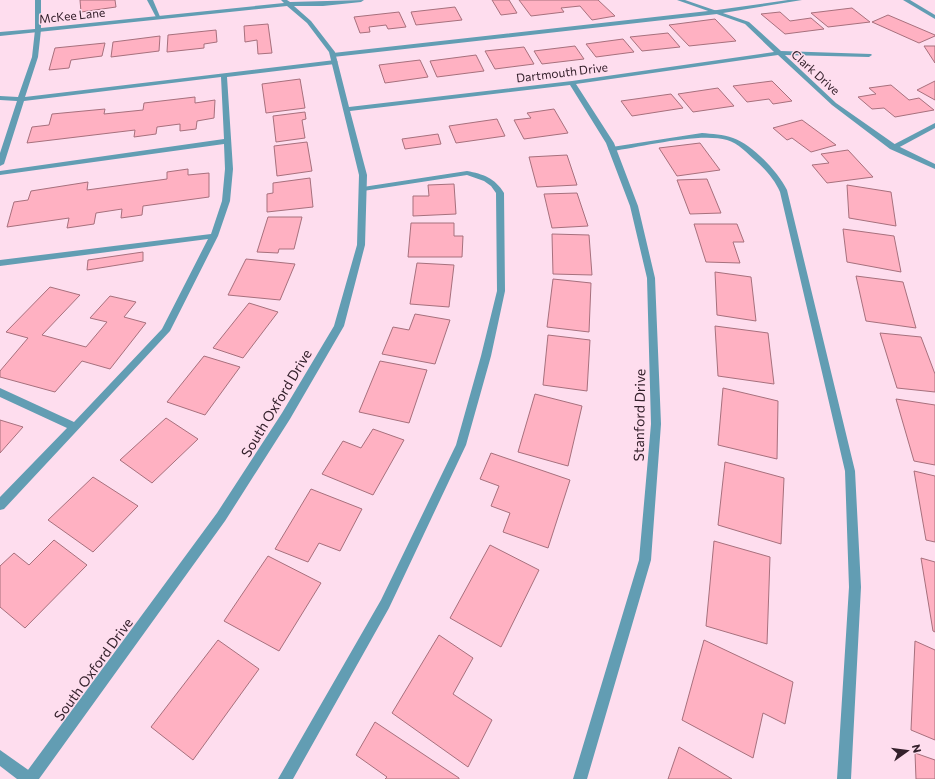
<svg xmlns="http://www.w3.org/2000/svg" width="935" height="779" font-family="Commissioner,sans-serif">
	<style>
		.building { fill: #ffb1c2; stroke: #a7707d }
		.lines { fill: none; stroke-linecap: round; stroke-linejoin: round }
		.service { fill: #629db3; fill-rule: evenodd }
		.minor { fill: #629db3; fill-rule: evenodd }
		.tertiary { fill: #629db3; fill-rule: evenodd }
		.labels { text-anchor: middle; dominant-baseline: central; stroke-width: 3; stroke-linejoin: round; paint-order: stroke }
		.far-street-label { font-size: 12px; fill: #34202b; stroke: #feddee }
		.street-label { font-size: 14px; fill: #34202b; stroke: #feddee }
	</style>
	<rect width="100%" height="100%" fill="#feddee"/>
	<!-- building -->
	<g class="building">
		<polygon points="80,0 115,0 116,7 81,12"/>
		<polygon points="492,0 509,0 517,13 501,15"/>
		<polygon points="519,0 598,0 615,16 592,20 580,6 561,8 564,12 531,16"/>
		<polygon points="455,7 462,20 416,25 411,12"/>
		<polygon points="852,8 870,22 828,27 811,13"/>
		<polygon points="399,12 406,27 388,29 386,25 369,27 370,32 360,33 354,17"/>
		<polygon points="780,12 790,21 811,18 824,29 785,34 761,14"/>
		<polygon points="888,15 935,35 935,36 919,43 872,22"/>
		<polygon points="715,19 736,41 689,46 669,25"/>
		<polygon points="268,24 272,53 258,54 257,40 245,42 244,26"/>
		<polygon points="216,30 217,42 204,44 204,48 167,52 168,35"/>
		<polygon points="668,33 680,47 642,51 630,37"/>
		<polygon points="160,36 159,51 111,57 113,42"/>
		<polygon points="623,39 634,52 596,57 586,44"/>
		<polygon points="105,43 102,56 71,60 69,68 49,70 55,48"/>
		<polygon points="575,46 584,59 542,64 534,51"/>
		<polygon points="924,46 935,46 935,63"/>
		<polygon points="524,47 534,64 495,69 485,51"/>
		<polygon points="476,55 484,71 437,77 430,61"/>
		<polygon points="420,60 428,77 385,83 379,65"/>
		<polygon points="300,79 305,108 266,113 262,84"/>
		<polygon points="772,81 792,101 773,104 769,99 747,102 733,86"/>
		<polygon points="935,81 935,100 917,90"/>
		<polygon points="891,85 909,100 919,98 934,110 895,117 884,108 872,109 858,97 876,94 869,88"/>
		<polygon points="718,88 734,106 693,112 678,94"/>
		<polygon points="671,94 683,108 632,116 621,101"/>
		<polygon points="195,97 195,103 215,100 214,118 197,121 196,129 180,131 180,124 157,127 156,134 134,137 135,130 27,143 32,127 49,125 52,114 105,109 104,114 143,110 144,103"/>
		<polygon points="554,109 568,133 524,139 514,120 531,118 527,113"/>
		<polygon points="305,112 306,119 302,120 305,138 276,142 273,116"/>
		<polygon points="497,119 505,136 456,143 449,126"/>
		<polygon points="802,120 836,145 811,152 792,138 787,140 773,128"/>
		<polygon points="438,134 441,144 405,149 402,139"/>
		<polygon points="307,142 312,171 277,176 274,146"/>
		<polygon points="700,143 720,170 677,176 659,148"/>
		<polygon points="848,150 873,177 827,183 812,165 829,163 821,154"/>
		<polygon points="567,155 577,185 537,187 529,157"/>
		<polygon points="188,169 188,175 209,173 209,197 143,206 142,215 121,218 122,209 96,213 94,224 67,228 69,218 7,227 14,202 28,200 31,191 88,182 87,190 167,179 167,172"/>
		<polygon points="310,178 313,207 267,212 267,194 273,193 273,183"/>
		<polygon points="707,179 721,213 690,214 677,180"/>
		<polygon points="454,184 456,214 413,216 413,196 429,196 428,185"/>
		<polygon points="847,185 891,192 896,226 849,218"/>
		<polygon points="577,193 588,226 552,228 544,194"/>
		<polygon points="268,217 302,217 294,249 279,249 278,253 257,252"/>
		<polygon points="411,223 454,223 454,236 463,236 462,257 408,257"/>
		<polygon points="694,224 737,224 744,242 733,242 740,263 706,262"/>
		<polygon points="843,229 894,236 901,272 847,262"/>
		<polygon points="552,234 589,235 592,275 553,274"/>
		<polygon points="143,252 143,261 87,270 88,260"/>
		<polygon points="246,259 295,264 280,300 228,295"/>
		<polygon points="417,263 454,265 449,307 410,304"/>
		<polygon points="715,272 751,277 756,321 717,315"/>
		<polygon points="856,276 903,282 916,328 866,321"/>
		<polygon points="553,279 591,283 589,332 547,327"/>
		<polygon points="50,287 80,295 42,335 86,347 107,322 90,318 110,296 136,302 124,317 146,323 110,369 82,361 55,392 0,377 0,371 28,338 6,332"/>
		<polygon points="249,303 278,312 243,358 213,348"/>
		<polygon points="415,314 450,320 435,364 382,354 393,327 409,330"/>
		<polygon points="715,326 768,333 774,384 718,376"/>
		<polygon points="880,333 921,337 935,374 935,392 897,388"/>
		<polygon points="548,335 590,340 587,391 543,385"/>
		<polygon points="204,356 240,367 205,415 167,402"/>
		<polygon points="380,361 427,370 409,423 359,412"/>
		<polygon points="723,388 778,401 777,459 718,445"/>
		<polygon points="535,394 582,406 568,466 518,452"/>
		<polygon points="896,399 935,405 935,465 914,461"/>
		<polygon points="166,418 198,439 152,483 120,460"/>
		<polygon points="0,420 23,427 0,453"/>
		<polygon points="373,429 404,440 373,495 322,474 343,441 361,448"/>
		<polygon points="491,453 570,480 548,548 503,532 510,513 491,506 499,486 480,479"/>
		<polygon points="725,462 784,478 781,544 718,525"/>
		<polygon points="914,471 935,476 935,542 926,540"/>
		<polygon points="93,477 138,506 93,552 48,520"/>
		<polygon points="311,489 362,509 340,551 319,543 308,562 275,549"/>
		<polygon points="54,540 87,565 25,628 0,607 0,566 14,553 29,565"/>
		<polygon points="714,541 770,557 767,644 706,626"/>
		<polygon points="490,545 539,570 501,647 450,618"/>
		<polygon points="268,556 321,583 279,651 224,621"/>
		<polygon points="921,558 935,562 935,632 933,631"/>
		<polygon points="439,635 473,658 453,694 492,720 468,767 392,713"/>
		<polygon points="218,640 259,669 193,760 151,727"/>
		<polygon points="704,640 793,682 785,724 763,713 753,758 682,720"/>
		<polygon points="915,641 935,650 935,740 911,730"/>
		<polygon points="375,722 459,778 459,779 385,779 387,777 356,755"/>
		<polygon points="679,747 732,779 668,779"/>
		<polygon points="915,753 935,760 935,779 916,779"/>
	</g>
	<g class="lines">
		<!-- service -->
		<g class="service">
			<polygon points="147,0 153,0 161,19 157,19"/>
			<polygon points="788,0 802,0 717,14 333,57 330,55 333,53 717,10"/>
			<polygon points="903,0 910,0 935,15 935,19"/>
			<polygon points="38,28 41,30 38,57 25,97 335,60 338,62 335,64 227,77 233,169 230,201 218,236 170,331 4,509 0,510 0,497 67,428 0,397 0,388 74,422 162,329 208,239 0,266 0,260 211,234 222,201 225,169 224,144 0,175 0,171 224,139 221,77 24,101 4,164 0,166 0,153 17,101 0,100 0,96 18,97 32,57 35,30"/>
			<polygon points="935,123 935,128 896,149 889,147"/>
			<path d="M702,133C712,134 723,134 733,138C753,145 778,172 787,190L855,471L861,587L851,779H837L849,587L845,471L780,192C775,180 766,170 756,161C748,154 738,143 727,140C700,132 641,147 612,151L608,149L612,147Z"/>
			<path d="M467,171C483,174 495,178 504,193L505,291L491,356L466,445L389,608L293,779H278L381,600L456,445L481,356L497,291L496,193L491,186L484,181L467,175L363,191L359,189L363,187Z"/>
		</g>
		<!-- minor -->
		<polygon class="minor" points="35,0 41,0 41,28 284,3 281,0 287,0 290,2 364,0 361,2 323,6 294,6 311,21 335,52 349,107 572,81 774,52 745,24 677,0 685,0 749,22 781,51 871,54 872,55 869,57 785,55 836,103 896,145 935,164 935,169 890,149 832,105 778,55 576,84 614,143 638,206 655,278 661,424 651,560 587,779 573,779 639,560 651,424 647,278 630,206 606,143 570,85 350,111 367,175 365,245 344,326 290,419 225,521 39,779 23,779 25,774 217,513 282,413 334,326 357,245 359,175 329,52 307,23 287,6 0,36 0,32 35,29"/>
		<!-- tertiary -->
		<polygon class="tertiary" points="0,750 34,774 36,779 17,779 0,766"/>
	</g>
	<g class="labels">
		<!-- far-street labels -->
		<g class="far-street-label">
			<text transform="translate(72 15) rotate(-6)">McKee Lane</text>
			<text transform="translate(562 72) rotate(-7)">Dartmouth Drive</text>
			<text transform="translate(816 72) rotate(42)">Clark Drive</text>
		</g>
		<!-- street labels -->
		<g class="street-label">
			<text transform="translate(276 403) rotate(-59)">South Oxford Drive</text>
			<text transform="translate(639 415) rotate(-89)">Stanford Drive</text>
			<text transform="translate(93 669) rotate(-54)">South Oxford Drive</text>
		</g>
	</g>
	<!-- north arrow -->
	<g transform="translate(907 751) rotate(76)" stroke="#feddee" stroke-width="3" paint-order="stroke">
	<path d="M0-3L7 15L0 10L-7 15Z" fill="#34202b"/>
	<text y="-6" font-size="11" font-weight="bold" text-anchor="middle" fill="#34202b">N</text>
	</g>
</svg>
